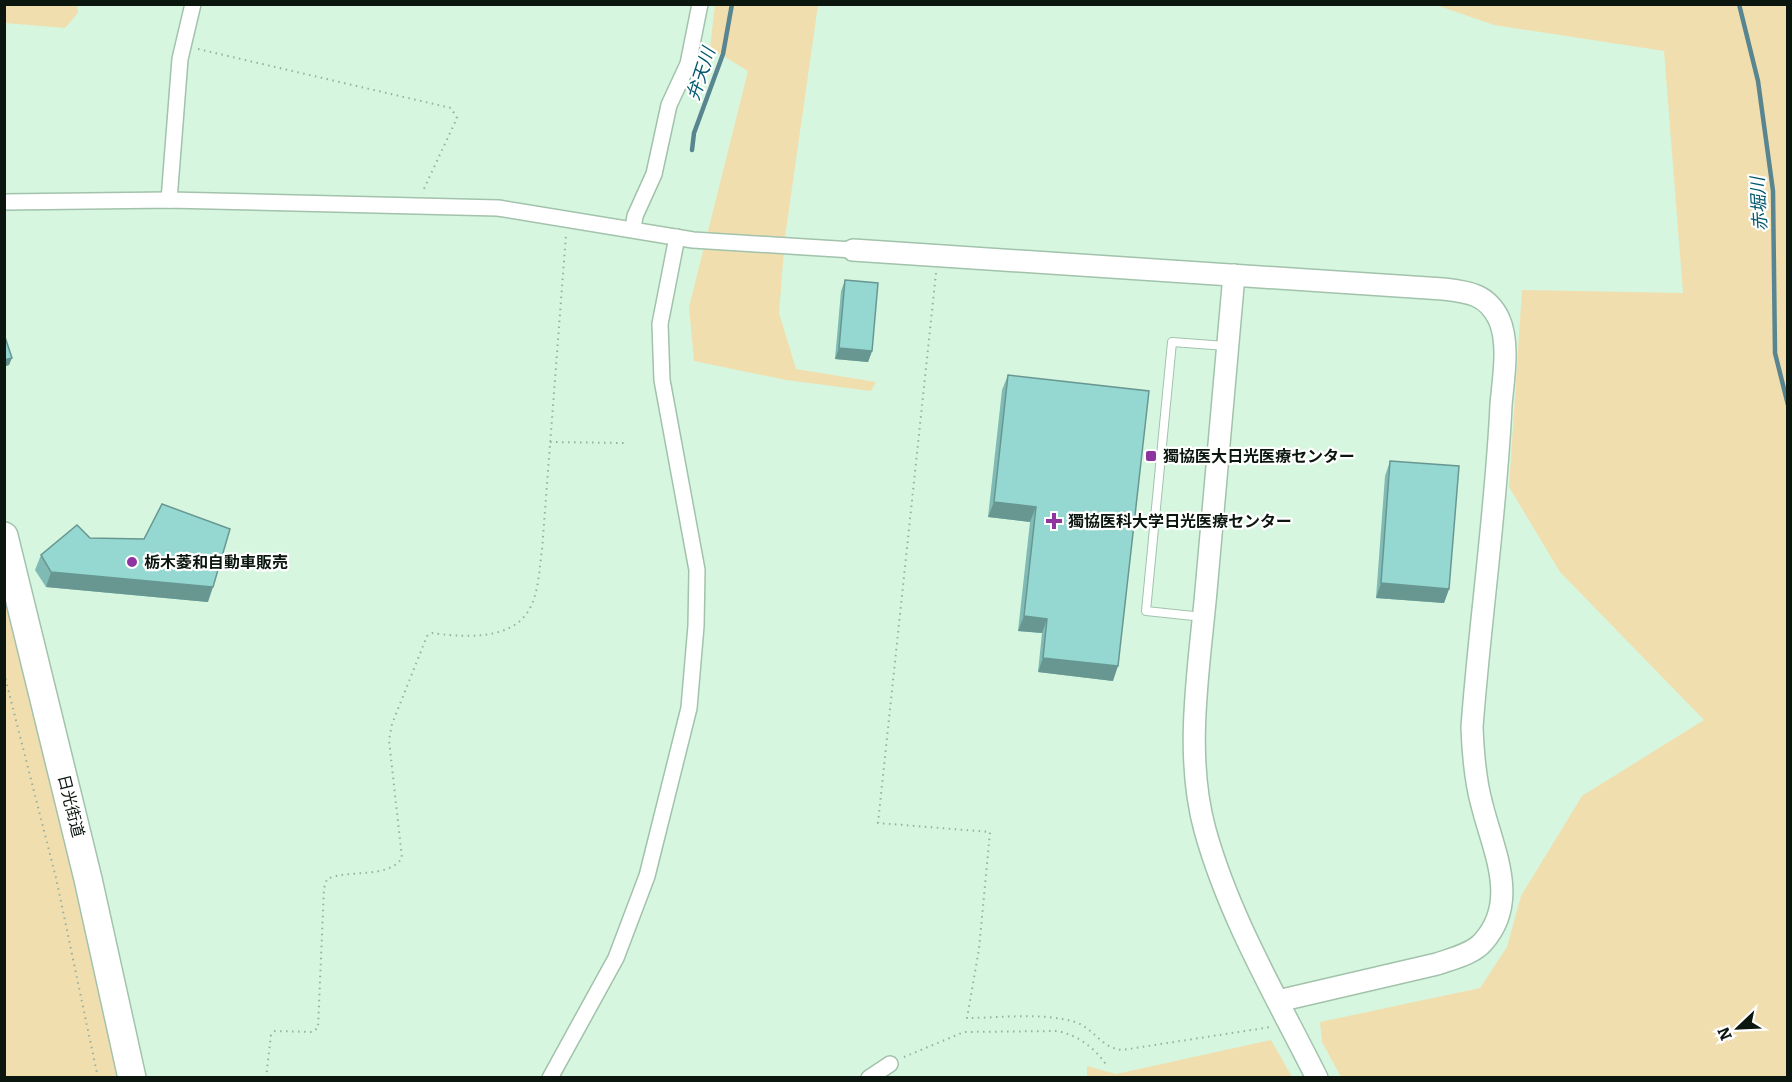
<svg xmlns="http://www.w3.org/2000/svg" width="1792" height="1082" font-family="Bitter,'Noto Sans JP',serif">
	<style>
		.green { fill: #f1deaf }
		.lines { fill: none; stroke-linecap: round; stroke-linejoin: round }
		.stream { stroke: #588590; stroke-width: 4.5 }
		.lane-casing { stroke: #a2c2ab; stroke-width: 10 }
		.street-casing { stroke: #a2c2ab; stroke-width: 18 }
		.secondary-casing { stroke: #a2c2ab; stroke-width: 24 }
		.highway-casing { stroke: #a2c2ab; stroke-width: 30 }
		.path { stroke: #97b09e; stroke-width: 2; stroke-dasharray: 1.5 4.5; stroke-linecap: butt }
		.lane { stroke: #fff; stroke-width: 8 }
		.street { stroke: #fff; stroke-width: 15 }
		.secondary { stroke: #fff; stroke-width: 21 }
		.highway { stroke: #fff; stroke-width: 27 }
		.wall { fill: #80bab4 }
		.shaded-wall { fill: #689792 }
		.building { fill: #95d8d1; stroke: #689792; stroke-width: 1.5 }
		.poi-dot { fill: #8f349f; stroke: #fff; stroke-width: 2 }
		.labels { text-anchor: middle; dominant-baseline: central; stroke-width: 4.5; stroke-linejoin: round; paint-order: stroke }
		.poi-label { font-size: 16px; font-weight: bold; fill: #0a160e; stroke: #fff; text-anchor: start }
		.street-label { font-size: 16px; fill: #0a160e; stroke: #fff }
		.water-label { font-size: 18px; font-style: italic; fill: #045a6f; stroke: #fff }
	</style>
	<rect width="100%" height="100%" fill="#d6f6df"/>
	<!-- green -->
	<g class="green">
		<polygon points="4,5 77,5 78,13 65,28 5,23"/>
		<polygon points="715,5 818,5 785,237 779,313 796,369 876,382 871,391 786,380 694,361 689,307 748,71 710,48"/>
		<polygon points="1436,5 1787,5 1786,1077 1341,1077 1322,1042 1320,1022 1480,988 1507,947 1521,896 1582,796 1704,720 1560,572 1509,487 1522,290 1683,293 1664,51 1494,25"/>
		<polygon points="4,583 122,1077 5,1077"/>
		<polygon points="1271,1040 1292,1077 1087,1077 1087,1066 1116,1074"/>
	</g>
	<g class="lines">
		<!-- stream -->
		<g class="stream">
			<polyline points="1739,4 1758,81 1773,191 1775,353 1788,405"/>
			<polyline points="692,150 694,133 723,54 732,4"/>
		</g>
		<defs>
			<polyline id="lane" points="1203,617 1146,611 1172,342 1226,346"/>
			<g id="street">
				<polyline points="169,200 180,59 193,4"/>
				<polyline points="4,202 169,200 498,208 693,240 853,250"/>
				<polyline points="633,229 635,216 654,174 669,105 688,64 700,4"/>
				<polyline points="550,1078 616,958 647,876 689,708 696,626 697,570 662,380 660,324 677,237"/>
				<polyline points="869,1078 890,1064"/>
			</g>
			<g id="secondary">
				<path d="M853,250L1443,289C1469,292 1487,294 1499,319C1510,344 1503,380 1501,405C1496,513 1480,620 1472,727C1473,754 1475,780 1482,805C1493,850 1520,901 1483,942C1473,954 1451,959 1437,964L1278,1001"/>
				<path d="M1234,275C1225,381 1215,486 1206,591C1199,669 1184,754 1205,830C1229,917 1277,998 1317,1078"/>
			</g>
			<polyline id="highway" points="4,536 88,879 132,1078"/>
		</defs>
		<!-- lane casing -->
		<use href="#lane" class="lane-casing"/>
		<!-- street casing -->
		<use href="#street" class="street-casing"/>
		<!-- secondary casing -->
		<use href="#secondary" class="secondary-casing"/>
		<!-- highway casing -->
		<use href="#highway" class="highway-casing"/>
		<!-- path -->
		<g class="path">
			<polyline points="198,49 451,108 457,118 422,193"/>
			<path d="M936,273L878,823L990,832L979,949L967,1018C1001,1018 1042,1012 1075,1022C1094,1028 1101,1048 1122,1050L1271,1027"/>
			<polyline points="550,442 624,443"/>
			<polyline points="4,673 56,878 98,1078"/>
			<path d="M904,1057L964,1032L1058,1031C1079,1036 1095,1048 1107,1066"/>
			<path d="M266,1078L271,1035L275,1031L312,1032L318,1028L324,888L327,879C349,869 388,879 402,858L389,740L392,724L427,636L432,633C460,637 508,641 527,613C539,596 539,570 542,550L566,235"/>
		</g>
		<!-- lane -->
		<use href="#lane" class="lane"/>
		<!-- street -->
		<use href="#street" class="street"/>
		<!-- secondary -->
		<use href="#secondary" class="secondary"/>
		<!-- highway -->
		<use href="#highway" class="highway"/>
	</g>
	<!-- wall -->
	<g class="wall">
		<polygon points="845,280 872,351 868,362 835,359 841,291"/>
		<polygon points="1008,375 1113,681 1038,672 1042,633 1018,631 1030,522 988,517 1002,390"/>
		<polygon points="1390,461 1449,589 1444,603 1376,598 1385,476"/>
		<polygon points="90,538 208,602 46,587 35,570 41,555"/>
	</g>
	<!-- shaded-wall -->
	<g class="shaded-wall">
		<polygon points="839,348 872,351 868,362 835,359"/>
		<polygon points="12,358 9,365 4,367 4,360"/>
		<polygon points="994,502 1036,507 1030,522 988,517"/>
		<polygon points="51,572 213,587 208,602 46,587"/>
		<polygon points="1381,583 1449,589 1444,603 1376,598"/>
		<polygon points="1024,616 1047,619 1042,633 1018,631"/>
		<polygon points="1043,658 1118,666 1113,681 1038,672"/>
	</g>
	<!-- building -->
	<g class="building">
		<polygon points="845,280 878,283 872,351 839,348"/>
		<polygon points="4,334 12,358 4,360"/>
		<polygon points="1008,375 1149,391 1118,666 1043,658 1047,619 1024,616 1036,507 994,502"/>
		<polygon points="1390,461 1459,466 1449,589 1381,583"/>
		<polygon points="162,504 230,529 213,587 51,572 41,555 77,525 90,538 144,539"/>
	</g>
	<!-- markers -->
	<g class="poi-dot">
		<rect x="1145" y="450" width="12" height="12" rx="3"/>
		<path d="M1051 512h6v6h6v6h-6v6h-6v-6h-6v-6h6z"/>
		<circle cx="132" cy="562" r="6"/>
	</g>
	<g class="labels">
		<!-- poi labels -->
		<g class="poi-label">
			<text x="1163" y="456">獨協医大日光医療センター</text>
			<text x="1068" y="521">獨協医科大学日光医療センター</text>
			<text x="144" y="562">栃木菱和自動車販売</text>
		</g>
		<!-- street labels -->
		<g class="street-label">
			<text transform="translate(71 806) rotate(76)">日光街道</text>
		</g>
		<!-- water labels -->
		<g class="water-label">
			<text transform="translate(701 74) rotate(-72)">弁天川</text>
			<text transform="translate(1759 204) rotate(-93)">赤堀川</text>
		</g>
	</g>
	<!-- border -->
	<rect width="1792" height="1082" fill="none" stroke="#0a160e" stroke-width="12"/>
	<!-- north arrow -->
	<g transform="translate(1738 1028) rotate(247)" stroke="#ffffff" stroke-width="4.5" paint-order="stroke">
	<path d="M0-4.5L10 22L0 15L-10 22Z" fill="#0a160e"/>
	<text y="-9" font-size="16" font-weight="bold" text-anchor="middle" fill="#0a160e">N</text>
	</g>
</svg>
